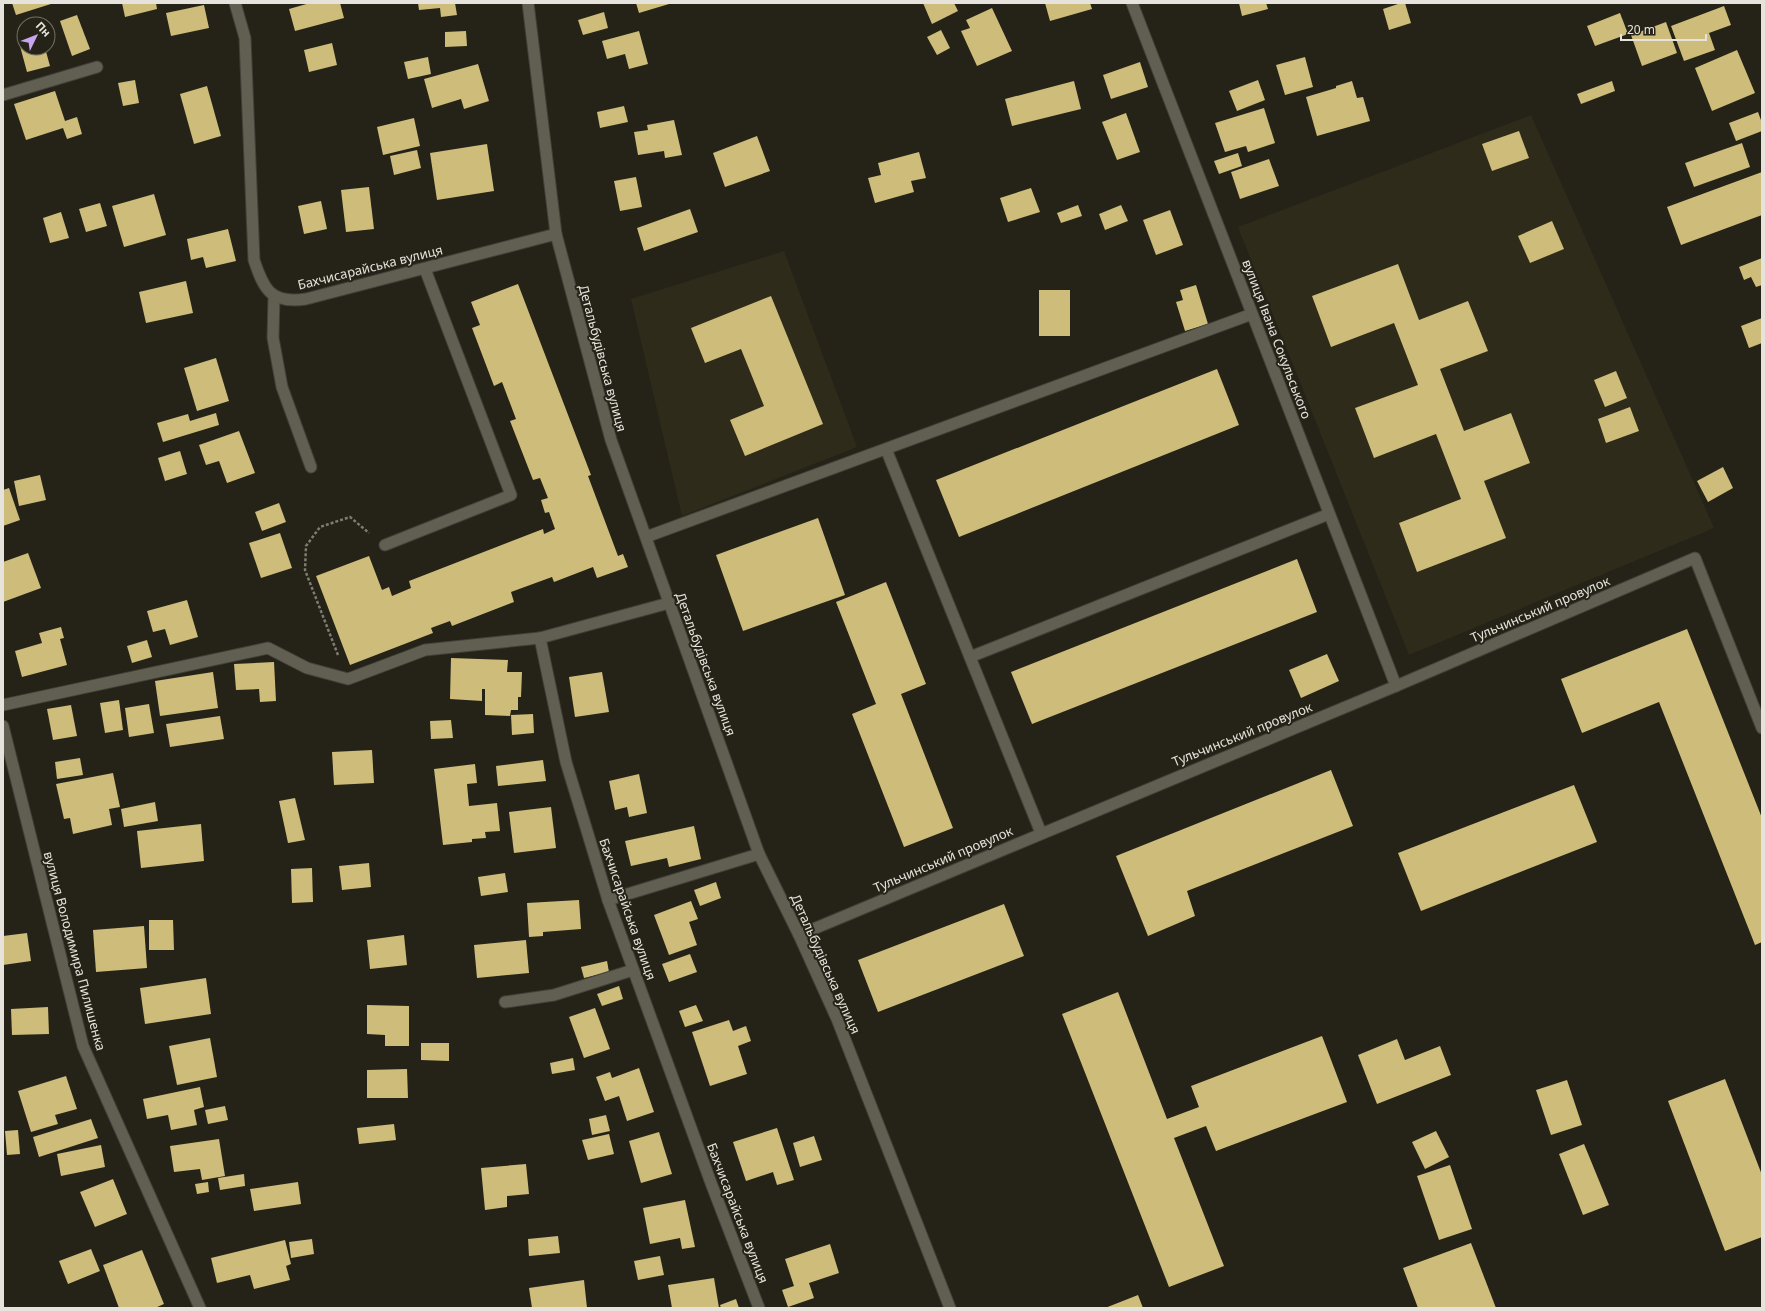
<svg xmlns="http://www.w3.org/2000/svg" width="1765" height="1311" font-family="'Noto Sans',sans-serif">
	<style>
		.built { fill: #2f2b1a }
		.building { fill: #cdbc7a }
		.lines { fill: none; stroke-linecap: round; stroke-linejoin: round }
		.service-casing { stroke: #424038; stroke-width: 13 }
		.minor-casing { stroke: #424038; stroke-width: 13 }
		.path { stroke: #7e7c73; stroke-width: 2.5; stroke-dasharray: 3 2; stroke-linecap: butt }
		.service { stroke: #615f52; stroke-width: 11 }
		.minor { stroke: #615f52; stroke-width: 11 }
		.labels { text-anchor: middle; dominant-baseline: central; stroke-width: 4; stroke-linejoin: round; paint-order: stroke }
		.street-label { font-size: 13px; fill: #e5e3dc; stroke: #252318 }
	</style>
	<rect width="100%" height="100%" fill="#252318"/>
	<!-- built -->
	<g class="built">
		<polygon points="1531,115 1714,528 1409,655 1238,227"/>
		<polygon points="784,251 857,447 682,516 631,299"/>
	</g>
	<!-- building -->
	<g class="building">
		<polygon points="12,3 54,3 16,15"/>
		<polygon points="122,3 156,3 157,9 125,17"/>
		<polygon points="310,3 340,3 344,18 295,31 289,9"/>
		<polygon points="418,3 455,3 457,15 441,17 440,8 419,10"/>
		<polygon points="636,3 669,3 669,4 639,13"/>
		<polygon points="923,3 954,3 958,11 932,24"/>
		<polygon points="1045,3 1090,3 1092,9 1050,21"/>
		<polygon points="1239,3 1266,3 1268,9 1242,16"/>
		<polygon points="1401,3 1405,3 1411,23 1389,30 1383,9"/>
		<polygon points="204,5 209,28 171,36 166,13"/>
		<polygon points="1724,6 1731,25 1709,33 1715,50 1684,61 1671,26"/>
		<polygon points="992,8 1012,51 977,66 961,31 970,28 966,20"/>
		<polygon points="604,12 608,28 583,35 578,20"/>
		<polygon points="1620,13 1628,34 1595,46 1587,26"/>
		<polygon points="77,15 90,49 72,56 60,21"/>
		<polygon points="1666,22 1677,53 1642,66 1631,35"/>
		<polygon points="941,30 950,48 937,55 927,37"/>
		<polygon points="466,31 467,46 445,47 445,32"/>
		<polygon points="639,31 648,64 629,69 625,54 607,59 602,41"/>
		<polygon points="24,33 24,48 45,48 50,66 27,72 17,35"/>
		<polygon points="332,43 337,65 309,72 304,50"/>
		<polygon points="1737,50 1755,93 1712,111 1695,68"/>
		<polygon points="428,57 431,74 408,79 404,62"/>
		<polygon points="1305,57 1313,87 1285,95 1276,65"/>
		<polygon points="1140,62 1148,87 1111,99 1103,75"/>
		<polygon points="478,64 489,101 464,109 461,99 432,108 424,79"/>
		<polygon points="135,80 139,103 123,106 118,83"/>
		<polygon points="1258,80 1265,100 1237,111 1229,91"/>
		<polygon points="1074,81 1081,109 1012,126 1005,99"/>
		<polygon points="1352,81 1357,98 1363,97 1370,121 1317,136 1306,97 1336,88 1336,86"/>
		<polygon points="1612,81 1615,91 1581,104 1577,94"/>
		<polygon points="207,86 221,136 194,144 180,94"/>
		<polygon points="55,91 65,121 77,117 82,134 67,139 63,128 26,140 14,104"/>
		<polygon points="624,106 628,122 600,128 597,112"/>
		<polygon points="1264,108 1275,143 1248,152 1246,146 1225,152 1215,123"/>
		<polygon points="1758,112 1762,123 1762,131 1736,141 1729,123"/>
		<polygon points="1126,113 1140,152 1117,160 1102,122"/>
		<polygon points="414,118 420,146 383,155 377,127"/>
		<polygon points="674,120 682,155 665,158 664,151 638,155 634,132 648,130 647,125"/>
		<polygon points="1519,131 1529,158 1492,171 1482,144"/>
		<polygon points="757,136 770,171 725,187 713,153"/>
		<polygon points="1742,143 1750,167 1694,187 1685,163"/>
		<polygon points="487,144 494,191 437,200 430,153"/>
		<polygon points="417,150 421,168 394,175 390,156"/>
		<polygon points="919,152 926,178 911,181 914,192 875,203 868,178 881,175 878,163"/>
		<polygon points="1238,153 1242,166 1219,174 1214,161"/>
		<polygon points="1269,159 1279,186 1240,199 1231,172"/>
		<polygon points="1762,172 1762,215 1681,245 1667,207"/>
		<polygon points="636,177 642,207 620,211 614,181"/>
		<polygon points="369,187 374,229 346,232 341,190"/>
		<polygon points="1031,188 1040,212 1008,222 1000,198"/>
		<polygon points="154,194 166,235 124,247 112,206"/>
		<polygon points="321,201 327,229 304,234 298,206"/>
		<polygon points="100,203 107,226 86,232 79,209"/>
		<polygon points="1078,205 1082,216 1061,223 1057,213"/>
		<polygon points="1121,205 1128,221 1105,230 1099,214"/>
		<polygon points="690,209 698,232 644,251 637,228"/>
		<polygon points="1170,210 1183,245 1156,255 1143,220"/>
		<polygon points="61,212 69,238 50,243 43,218"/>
		<polygon points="1552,221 1564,249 1530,263 1518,236"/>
		<polygon points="228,229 236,261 206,268 203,257 191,260 187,239"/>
		<polygon points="1762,258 1762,285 1756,287 1751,277 1744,280 1739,267"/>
		<polygon points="1398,264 1419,320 1468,301 1488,351 1440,369 1464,431 1511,413 1530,463 1484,481 1506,538 1417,572 1399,523 1461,499 1436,434 1374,458 1355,408 1418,385 1394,323 1331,347 1312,296"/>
		<polygon points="186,281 193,313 146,323 139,292"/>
		<polygon points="518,284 591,475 588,476 618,556 623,554 628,567 597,578 593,567 554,582 552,577 511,592 514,602 452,626 450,621 431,628 433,633 350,665 316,576 369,556 382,590 389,587 392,596 411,588 409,581 543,529 544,534 555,529 549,512 545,513 541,500 548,498 540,478 533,480 510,421 516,419 502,382 494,386 472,328 480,325 471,302"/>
		<polygon points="1196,285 1208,324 1185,331 1176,302 1183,300 1180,290"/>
		<rect x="1039" y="290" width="31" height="46"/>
		<polygon points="771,296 823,424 745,456 730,420 764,406 741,349 705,363 691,328"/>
		<polygon points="1762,318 1762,343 1749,348 1741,326"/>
		<polygon points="216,358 229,401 197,411 184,368"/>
		<polygon points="1217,369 1239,425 959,537 936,480"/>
		<polygon points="1616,371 1627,398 1605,407 1594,380"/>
		<polygon points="1630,407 1639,431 1606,443 1598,419"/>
		<polygon points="216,413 219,425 163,442 157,423 188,414 190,421"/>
		<polygon points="239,431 255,473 227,483 219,461 206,465 199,445"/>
		<polygon points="180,451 187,474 165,481 158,458"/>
		<polygon points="1723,467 1733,488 1708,502 1697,481"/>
		<polygon points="40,475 46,500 19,506 14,481"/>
		<polygon points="9,488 20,520 3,526 3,490"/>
		<polygon points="279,503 286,522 262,531 255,512"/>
		<polygon points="818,518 845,595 743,631 716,555"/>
		<polygon points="280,533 292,568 261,578 249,543"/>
		<polygon points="28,553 41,588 3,602 3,562"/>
		<polygon points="1297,559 1317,612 1032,724 1011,672"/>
		<polygon points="886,582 926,684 901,694 953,828 904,847 852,714 876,704 836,602"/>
		<polygon points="187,600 198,637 170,645 165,629 153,632 147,611"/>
		<polygon points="61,627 64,638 60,639 67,665 22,677 15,651 42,643 39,633"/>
		<polygon points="1687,629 1762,818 1762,942 1755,945 1659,702 1582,733 1561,679"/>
		<polygon points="147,640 152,657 132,663 127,646"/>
		<polygon points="1327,654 1339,681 1301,698 1289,670"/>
		<polygon points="451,658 508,660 507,672 522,672 521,697 518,697 518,710 511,710 510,716 485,715 485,689 482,689 482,701 450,699"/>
		<polygon points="274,662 276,701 260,702 259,689 236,690 234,664"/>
		<polygon points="213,672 218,708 160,716 155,681"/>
		<polygon points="602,672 609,712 575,717 569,677"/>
		<polygon points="119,700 123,730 105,733 100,703"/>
		<polygon points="149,704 154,733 129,737 125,708"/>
		<polygon points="71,705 77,736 53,740 47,709"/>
		<polygon points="533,714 534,733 512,735 511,715"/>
		<polygon points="220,716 224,739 170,747 166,724"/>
		<polygon points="451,720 453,738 431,739 430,721"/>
		<polygon points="372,750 374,783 334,785 332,752"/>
		<polygon points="80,758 83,775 57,779 55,762"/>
		<polygon points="543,760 546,781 498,786 496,766"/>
		<polygon points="475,764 477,783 467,784 469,806 497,803 500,831 485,832 486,838 472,839 472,842 443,845 434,769"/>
		<polygon points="1331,770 1353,826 1187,891 1195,916 1148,936 1116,856"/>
		<polygon points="113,773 120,807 109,809 112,825 73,834 70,818 64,819 56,784"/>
		<polygon points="639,774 647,813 629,817 627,807 615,810 609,781"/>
		<polygon points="1574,785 1597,842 1421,911 1398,853"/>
		<polygon points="295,798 305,840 288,843 279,801"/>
		<polygon points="155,802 158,821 124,827 121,809"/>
		<polygon points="551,807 556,848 514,853 509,812"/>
		<polygon points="201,824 204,861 141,868 137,831"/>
		<polygon points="694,826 701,859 669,867 667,858 631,866 625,841"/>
		<polygon points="369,863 371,887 342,890 339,866"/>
		<polygon points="312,868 313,902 292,903 291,869"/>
		<polygon points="505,873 508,892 481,896 478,877"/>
		<polygon points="716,882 721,898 700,906 694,890"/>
		<polygon points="579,900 581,929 543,932 543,936 529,937 527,903"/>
		<polygon points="691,901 698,919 689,922 697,945 669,955 654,915"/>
		<polygon points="1004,904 1024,956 878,1012 858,960"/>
		<polygon points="149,920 173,920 174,950 149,950"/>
		<polygon points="144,926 147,968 96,972 93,930"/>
		<polygon points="27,933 31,961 3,965 3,936"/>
		<polygon points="404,935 407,965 370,969 367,940"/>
		<polygon points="526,940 529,973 477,978 474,945"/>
		<polygon points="690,954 697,972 669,982 662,964"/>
		<polygon points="607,961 609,972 584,978 581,967"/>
		<polygon points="206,978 211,1014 145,1024 140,988"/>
		<polygon points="619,986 623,999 602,1006 597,994"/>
		<polygon points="1118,992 1167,1119 1199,1107 1191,1086 1322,1036 1347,1102 1216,1151 1206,1126 1174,1138 1224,1266 1169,1287 1062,1014"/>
		<polygon points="367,1005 409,1006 409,1046 385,1046 385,1035 367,1034"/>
		<polygon points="696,1005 703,1021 685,1027 679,1011"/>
		<polygon points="48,1007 49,1034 12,1035 11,1009"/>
		<polygon points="595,1008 610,1049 584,1058 569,1017"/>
		<polygon points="729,1020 733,1031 746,1026 751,1041 738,1046 747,1074 710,1086 692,1032"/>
		<polygon points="210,1038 217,1077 177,1085 169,1046"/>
		<polygon points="1397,1039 1405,1060 1440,1046 1451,1075 1377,1104 1358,1055"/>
		<polygon points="421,1043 449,1043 449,1061 421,1060"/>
		<polygon points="573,1058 575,1070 552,1074 550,1063"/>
		<polygon points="639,1068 654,1112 627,1121 619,1096 605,1101 596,1077 610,1072 612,1078"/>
		<polygon points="407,1069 408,1098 367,1098 367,1070"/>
		<polygon points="66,1076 77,1109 55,1115 58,1124 31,1132 18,1091"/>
		<polygon points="1725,1079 1762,1175 1762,1237 1725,1251 1668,1101"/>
		<polygon points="1567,1080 1582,1125 1551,1135 1536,1090"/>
		<polygon points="200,1087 204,1107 194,1110 197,1125 171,1130 168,1115 147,1119 143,1099"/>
		<polygon points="225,1106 228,1120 208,1124 205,1110"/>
		<polygon points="606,1115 610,1131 592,1135 589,1119"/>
		<polygon points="91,1119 98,1138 39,1157 33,1137"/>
		<polygon points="394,1124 396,1140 359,1144 357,1128"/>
		<polygon points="777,1128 794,1180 777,1185 773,1172 746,1181 733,1142"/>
		<polygon points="18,1130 20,1154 7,1155 5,1131"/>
		<polygon points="1436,1131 1449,1157 1425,1169 1412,1142"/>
		<polygon points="659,1132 672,1174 641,1183 629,1141"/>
		<polygon points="609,1134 614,1154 588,1160 582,1140"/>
		<polygon points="814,1136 822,1160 800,1167 793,1143"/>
		<polygon points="219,1139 225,1176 202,1180 200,1169 174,1172 170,1146"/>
		<polygon points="1584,1144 1609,1205 1583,1215 1559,1154"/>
		<polygon points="101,1145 105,1167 61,1176 57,1154"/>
		<polygon points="526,1164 529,1194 507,1196 507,1207 485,1210 481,1168"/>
		<polygon points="1450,1165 1472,1229 1439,1240 1417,1176"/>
		<polygon points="244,1174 245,1186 220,1190 218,1178"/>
		<polygon points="113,1179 127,1214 95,1227 80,1192"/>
		<polygon points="208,1182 209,1192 197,1194 195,1184"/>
		<polygon points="298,1182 301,1204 254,1211 250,1189"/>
		<polygon points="685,1200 695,1247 682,1249 680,1238 650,1244 643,1208"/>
		<polygon points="558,1236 560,1253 529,1256 528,1239"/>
		<polygon points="312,1239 314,1254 291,1258 289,1242"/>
		<polygon points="285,1240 291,1264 286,1266 290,1280 254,1289 250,1275 217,1283 211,1258"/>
		<polygon points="1471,1243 1496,1308 1418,1308 1403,1268"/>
		<polygon points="830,1244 839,1273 809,1283 814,1298 788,1307 782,1290 794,1286 785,1259"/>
		<polygon points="91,1249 100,1271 68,1284 59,1261"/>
		<polygon points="142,1250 164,1304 155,1308 119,1308 103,1265"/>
		<polygon points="660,1256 664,1275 638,1280 634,1261"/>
		<polygon points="714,1278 719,1308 672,1308 668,1285"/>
		<polygon points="584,1280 587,1308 532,1308 529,1288"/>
		<polygon points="1138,1295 1143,1308 1105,1308"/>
		<polygon points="736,1299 739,1308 721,1308 720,1305"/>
	</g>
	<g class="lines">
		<defs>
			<g id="service">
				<polyline points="3,95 97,67"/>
				<polyline points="274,297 273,338 282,387 311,467"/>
				<polyline points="886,449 1041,833"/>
				<polyline points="646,537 1252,314"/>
				<polyline points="385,545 511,495 425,269"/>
				<polyline points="970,657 1329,514"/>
				<polyline points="608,900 759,854"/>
				<polyline points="505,1002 554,995 633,970"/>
			</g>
			<g id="minor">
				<path d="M235,3L245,38L254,260C264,290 271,304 306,299L556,234"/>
				<polyline points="528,3 556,234 611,440 759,854 799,935 837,1019 950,1308"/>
				<polyline points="1132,3 1396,686"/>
				<polyline points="669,603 540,638 566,762 608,900 711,1183 759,1308"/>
				<polyline points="3,705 268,648 307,668 348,679 425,650 540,638"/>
				<polyline points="3,726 83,1046 200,1308"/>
				<polyline points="799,935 1396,686 1695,558 1762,728"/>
			</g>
		</defs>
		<!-- service casing -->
		<use href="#service" class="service-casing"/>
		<!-- minor casing -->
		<use href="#minor" class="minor-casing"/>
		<!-- path -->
		<polyline class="path" points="338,655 305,570 306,546 320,527 350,517 369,533"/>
		<!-- service -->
		<use href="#service" class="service"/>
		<!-- minor -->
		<use href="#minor" class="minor"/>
	</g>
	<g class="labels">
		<!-- street labels -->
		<g class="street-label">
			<text transform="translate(370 267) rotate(-14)">Бахчисарайська вулиця</text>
			<text transform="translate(1277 339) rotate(69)">вулиця Івана Сокульського</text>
			<text transform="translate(603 358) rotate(75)">Детальбудівська вулиця</text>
			<text transform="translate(1540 609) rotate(-23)">Тульчинський провулок</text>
			<text transform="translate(706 664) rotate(70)">Детальбудівська вулиця</text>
			<text transform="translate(1242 734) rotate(-22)">Тульчинський провулок</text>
			<text transform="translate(943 859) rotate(-23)">Тульчинський провулок</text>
			<text transform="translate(628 909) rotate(71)">Бахчисарайська вулиця</text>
			<text transform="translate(75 951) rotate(75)">вулиця Володимира Пилишенка</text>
			<text transform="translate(826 964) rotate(66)">Детальбудівська вулиця</text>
			<text transform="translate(738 1213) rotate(69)">Бахчисарайська вулиця</text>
		</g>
	</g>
	<!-- border -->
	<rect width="1765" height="1311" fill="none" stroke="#e5e3dc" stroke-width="8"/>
	<!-- north arrow -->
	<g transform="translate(36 36) rotate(47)"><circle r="19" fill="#252318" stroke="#727066"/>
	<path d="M0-3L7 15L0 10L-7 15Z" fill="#c8a6ef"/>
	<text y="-6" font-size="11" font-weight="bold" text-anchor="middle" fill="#e5e3dc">Пн</text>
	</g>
	<!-- scale -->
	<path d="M1621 34v6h85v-6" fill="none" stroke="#e5e3dc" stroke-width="2"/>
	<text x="1627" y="34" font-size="12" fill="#e5e3dc" stroke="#252318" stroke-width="3" paint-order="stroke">20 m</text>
</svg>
